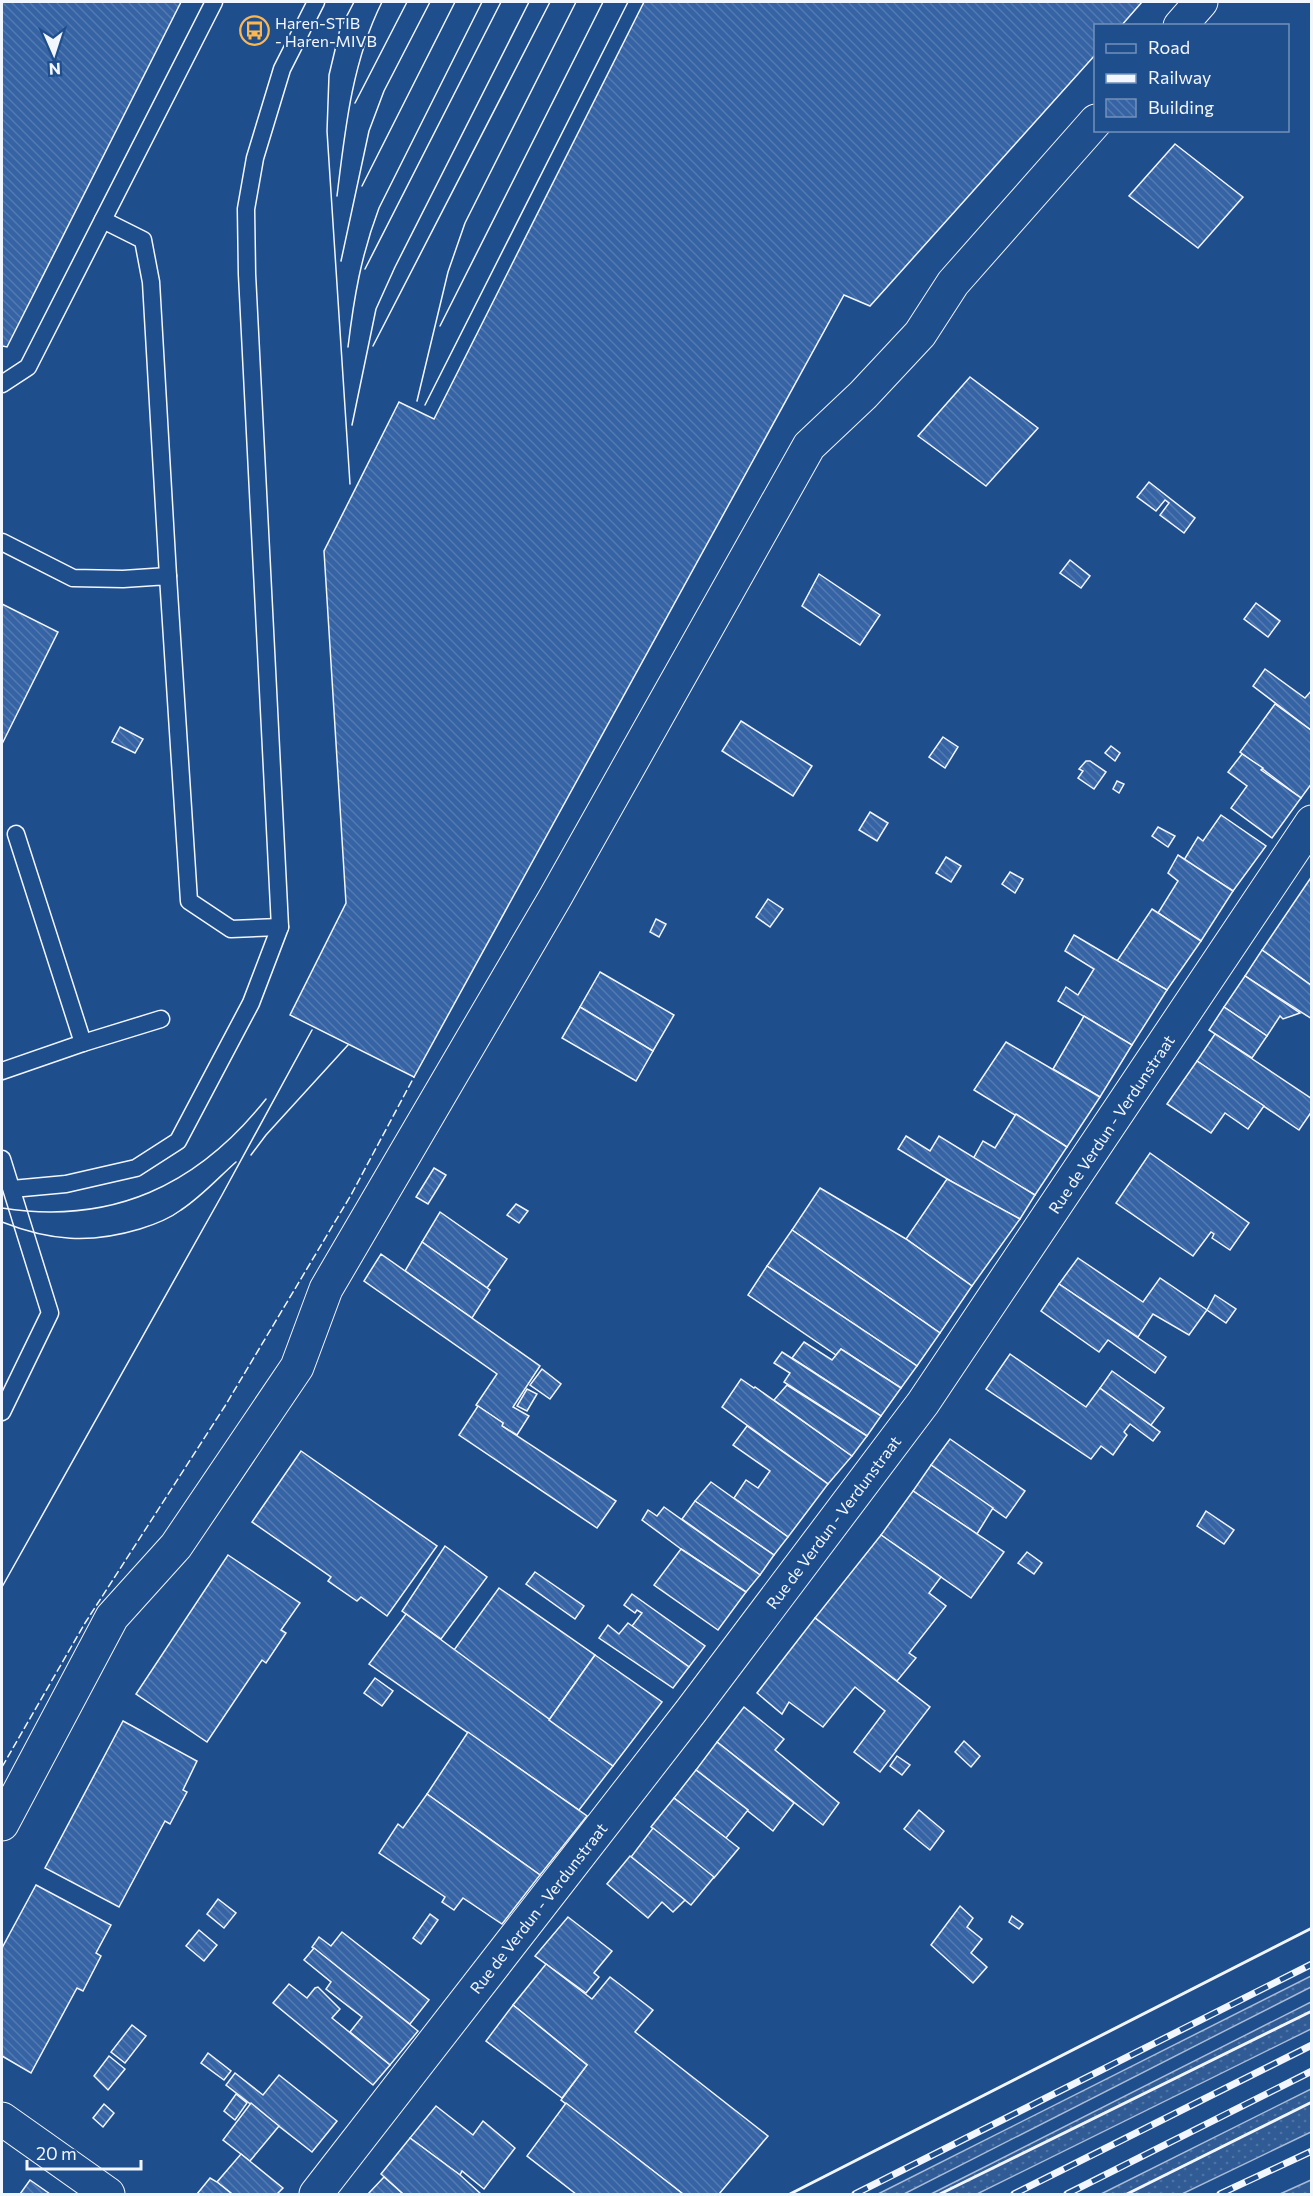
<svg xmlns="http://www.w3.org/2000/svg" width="1313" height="2196" font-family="Commissioner,sans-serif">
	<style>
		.grass { fill: url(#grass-dots); stroke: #a8bbd7; stroke-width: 1.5 }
		.building { fill: url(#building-back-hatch); stroke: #f2f6ff; stroke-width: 1.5 }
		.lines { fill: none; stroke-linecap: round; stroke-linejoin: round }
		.service-casing { stroke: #f2f6ff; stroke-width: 19 }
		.minor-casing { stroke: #f2f6ff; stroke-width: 35 }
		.service { stroke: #1f4e8c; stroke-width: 16 }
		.minor { stroke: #1f4e8c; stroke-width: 33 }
		.tram { stroke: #f2f6ff; stroke-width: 1.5 }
		.rail-casing { stroke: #f2f6ff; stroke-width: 7 }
		.rail { stroke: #1f4e8c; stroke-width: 4.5; stroke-dasharray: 14; stroke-linecap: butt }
		.fence { stroke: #f2f6ff; stroke-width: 1.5; stroke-dasharray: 8 3; stroke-linecap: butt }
		.wall { stroke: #f2f6ff; stroke-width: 3 }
		.labels { text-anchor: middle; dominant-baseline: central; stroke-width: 4.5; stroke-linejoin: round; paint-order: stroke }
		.poi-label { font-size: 16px; fill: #f2f6ff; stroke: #1f4e8c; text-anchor: start }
		.street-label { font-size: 16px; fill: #f2f6ff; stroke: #1f4e8c }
	</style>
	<defs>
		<pattern id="grass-dots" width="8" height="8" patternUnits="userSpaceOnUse" patternTransform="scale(1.5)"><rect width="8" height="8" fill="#305b95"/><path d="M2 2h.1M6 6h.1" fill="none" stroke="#4e73a5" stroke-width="1.8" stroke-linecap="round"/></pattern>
		<pattern id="building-back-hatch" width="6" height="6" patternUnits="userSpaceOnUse" patternTransform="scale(1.5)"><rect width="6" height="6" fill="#3563a3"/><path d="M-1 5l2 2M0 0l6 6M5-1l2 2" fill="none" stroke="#537ab1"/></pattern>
	</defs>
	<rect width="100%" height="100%" fill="#1f4e8c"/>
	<!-- grass -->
	<g class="grass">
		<polygon points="1311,1976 1311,1987 904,2194 878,2194"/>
		<polygon points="1311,2002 1311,2029 977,2194 931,2194"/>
		<polygon points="1311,2089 1311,2132 1182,2194 1101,2194"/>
		<polygon points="1311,2180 1311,2194 1280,2194"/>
	</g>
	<!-- building -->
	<g class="building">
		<polygon points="2,2 181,2 7,347 2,346"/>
		<polygon points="644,2 1142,2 1121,26 1096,26 1096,54 870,306 844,295 414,1077 290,1015 346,903 324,551 399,402 434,419"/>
		<polygon points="1175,144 1243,197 1198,248 1129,196"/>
		<polygon points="970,377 1038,428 986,486 918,436"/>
		<polygon points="1149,482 1195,518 1184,533 1160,515 1169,503 1165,500 1156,511 1137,497"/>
		<polygon points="1070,560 1090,576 1081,588 1060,573"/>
		<polygon points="819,574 880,615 860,645 802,606"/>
		<polygon points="1256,603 1280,621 1268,637 1244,619"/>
		<polygon points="2,604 58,632 2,744"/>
		<polygon points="1265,669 1305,698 1312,690 1312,731 1253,686"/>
		<polygon points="1275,704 1312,731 1312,783 1301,798 1240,752"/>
		<polygon points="741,721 812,766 793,796 722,751"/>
		<polygon points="120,727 143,739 135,753 112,742"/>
		<polygon points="943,737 958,747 945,768 929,757"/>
		<polygon points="1111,746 1120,753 1115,761 1105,753"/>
		<polygon points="1242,754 1263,768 1261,770 1301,798 1272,838 1231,808 1247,786 1228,772"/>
		<polygon points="1086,761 1090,761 1106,772 1094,789 1078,778 1083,771 1079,769"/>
		<polygon points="1117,781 1124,784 1119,793 1113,789"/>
		<polygon points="870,812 888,823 877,841 859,830"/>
		<polygon points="1221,815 1266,846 1233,891 1184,860 1198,837 1203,841"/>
		<polygon points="1158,827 1175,836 1168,847 1152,836"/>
		<polygon points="1178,855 1233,891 1201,941 1158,913 1178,881 1168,873"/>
		<polygon points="946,857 961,866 951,882 936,873"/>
		<polygon points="1010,872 1023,879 1015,893 1002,884"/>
		<polygon points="1312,876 1312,986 1262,950"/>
		<polygon points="768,899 783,909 770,927 756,917"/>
		<polygon points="1152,909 1201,941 1167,990 1117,961"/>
		<polygon points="656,919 666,924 659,937 650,932"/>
		<polygon points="1074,935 1167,990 1132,1045 1058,1001 1066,987 1078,995 1094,969 1065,951"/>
		<polygon points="1262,950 1312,986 1312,1019 1245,976"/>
		<polygon points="600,972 674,1015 653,1051 580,1007"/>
		<polygon points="1245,976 1300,1013 1283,1019 1280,1016 1267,1036 1224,1007"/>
		<polygon points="580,1007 653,1051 636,1081 562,1038"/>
		<polygon points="1224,1007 1267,1036 1252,1058 1209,1030"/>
		<polygon points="1084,1016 1132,1045 1100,1097 1053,1069"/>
		<polygon points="1215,1034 1312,1099 1312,1111 1299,1130 1197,1061"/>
		<polygon points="1006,1042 1100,1097 1067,1147 974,1090"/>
		<polygon points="1197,1061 1264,1106 1248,1129 1225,1113 1211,1133 1167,1104"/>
		<polygon points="1016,1114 1067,1147 1035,1195 973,1159 983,1141 995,1148"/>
		<polygon points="906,1136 930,1151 939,1136 1035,1195 1020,1219 972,1194 898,1149"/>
		<polygon points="1150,1153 1249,1223 1230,1250 1212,1238 1214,1234 1211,1232 1193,1256 1116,1203"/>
		<polygon points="434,1168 446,1175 428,1204 416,1197"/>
		<polygon points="947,1179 1020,1219 972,1286 906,1239"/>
		<polygon points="820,1188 906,1239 972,1286 940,1333 792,1230"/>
		<polygon points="516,1204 528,1211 519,1223 507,1215"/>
		<polygon points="440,1212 507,1259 487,1288 422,1242"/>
		<polygon points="792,1230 940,1333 917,1366 767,1266"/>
		<polygon points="422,1242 490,1290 472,1318 405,1271"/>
		<polygon points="381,1254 540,1366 513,1407 529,1416 517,1435 502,1426 503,1423 476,1405 497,1374 364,1281"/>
		<polygon points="1078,1258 1143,1302 1160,1278 1207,1310 1189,1335 1153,1314 1138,1337 1059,1284"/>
		<polygon points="767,1266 917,1366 901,1388 841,1349 836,1355 748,1295"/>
		<polygon points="1059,1284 1166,1357 1155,1373 1108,1340 1099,1352 1041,1311"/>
		<polygon points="1215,1295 1236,1309 1226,1323 1207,1310"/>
		<polygon points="804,1342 832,1360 841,1349 901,1388 881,1416 792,1358"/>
		<polygon points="782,1352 881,1416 867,1436 784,1382 790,1373 774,1363"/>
		<polygon points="1010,1354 1086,1407 1100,1388 1160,1432 1153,1441 1130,1424 1124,1432 1127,1435 1113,1455 1101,1446 1091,1459 986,1389"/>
		<polygon points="542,1369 561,1384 550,1399 530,1385"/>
		<polygon points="1112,1371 1164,1408 1151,1425 1100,1388"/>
		<polygon points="741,1379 754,1388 755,1387 852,1456 828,1484 722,1407"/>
		<polygon points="787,1385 867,1436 852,1456 774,1400"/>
		<polygon points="527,1389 537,1394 527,1411 517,1406"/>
		<polygon points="478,1406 503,1423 502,1426 616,1501 597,1528 459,1435"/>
		<polygon points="747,1426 828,1484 788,1537 734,1498 746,1480 758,1488 770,1471 733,1445"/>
		<polygon points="950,1439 1025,1491 1006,1518 931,1465"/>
		<polygon points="301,1451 437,1546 387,1616 361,1597 357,1601 328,1581 331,1577 252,1522"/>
		<polygon points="931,1465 993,1508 977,1534 913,1491"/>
		<polygon points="711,1482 788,1537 774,1555 695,1501"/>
		<polygon points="913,1491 1004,1552 971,1598 881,1535"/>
		<polygon points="695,1501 774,1555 760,1575 682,1519"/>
		<polygon points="664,1507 760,1575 746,1592 681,1549 642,1520 648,1510 657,1516"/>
		<polygon points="1206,1511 1234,1530 1224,1544 1197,1526"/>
		<polygon points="881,1535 941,1577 929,1593 946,1606 909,1653 916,1658 897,1681 815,1618"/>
		<polygon points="445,1546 487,1577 441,1639 402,1611"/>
		<polygon points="681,1549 746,1592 718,1630 654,1585"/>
		<polygon points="1027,1552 1042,1563 1034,1574 1018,1563"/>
		<polygon points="228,1555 300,1603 281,1630 286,1633 266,1663 262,1660 207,1742 136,1694"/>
		<polygon points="535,1572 584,1606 575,1619 526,1584"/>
		<polygon points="499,1588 595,1655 549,1720 454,1650"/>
		<polygon points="632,1594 705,1646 689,1667 632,1626 642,1613 637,1610 635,1613 624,1605"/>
		<polygon points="406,1614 613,1766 579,1810 369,1664"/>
		<polygon points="815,1618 930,1707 880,1772 854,1752 885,1711 855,1687 823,1727 789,1702 782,1714 757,1693"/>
		<polygon points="628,1623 689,1667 673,1688 599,1638 608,1625 619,1634"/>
		<polygon points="595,1655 662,1702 613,1766 549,1720"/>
		<polygon points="375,1678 393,1691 382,1706 364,1693"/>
		<polygon points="744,1707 784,1739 775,1750 839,1803 823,1825 717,1742"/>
		<polygon points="123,1721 197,1761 183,1790 187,1792 170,1824 165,1821 119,1907 45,1868"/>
		<polygon points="468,1732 587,1816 540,1875 427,1794"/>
		<polygon points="964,1741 980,1756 971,1767 955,1752"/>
		<polygon points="717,1742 794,1803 773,1831 696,1770"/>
		<polygon points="897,1756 910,1765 902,1775 890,1766"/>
		<polygon points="696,1770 748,1810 726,1838 674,1798"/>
		<polygon points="427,1794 540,1875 502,1924 463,1898 454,1910 442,1902 445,1897 379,1853 398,1824 403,1828"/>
		<polygon points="674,1798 739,1848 714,1878 651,1827"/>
		<polygon points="919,1810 944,1831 930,1850 904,1829"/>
		<polygon points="653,1828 714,1877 691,1905 631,1857"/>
		<polygon points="630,1856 685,1900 673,1912 662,1902 648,1918 607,1884"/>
		<polygon points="36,1885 111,1925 96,1953 101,1956 83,1991 77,1988 31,2073 2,2056 2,1948"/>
		<polygon points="218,1899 236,1913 224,1928 207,1914"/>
		<polygon points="960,1906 973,1918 967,1927 982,1939 971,1953 987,1967 973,1983 931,1945"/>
		<polygon points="430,1914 438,1920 421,1944 413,1938"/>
		<polygon points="1012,1916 1023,1924 1019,1929 1009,1922"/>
		<polygon points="568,1917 612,1951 594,1973 599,1977 586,1993 535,1956"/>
		<polygon points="199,1930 217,1945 204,1961 186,1946"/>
		<polygon points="342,1932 429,2000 410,2024 312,1947 319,1937 331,1946"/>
		<polygon points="314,1948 418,2031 390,2065 350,2032 362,2017 326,1989 331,1982 304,1960"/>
		<polygon points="546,1964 592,1999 610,1977 653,2010 635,2032 768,2136 719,2194 683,2194 561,2100 587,2065 513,2005"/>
		<polygon points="289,1984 307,1998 315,1988 318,1987 340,2009 332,2018 390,2065 373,2085 273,2003"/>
		<polygon points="513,2005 587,2065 562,2098 486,2041"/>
		<polygon points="132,2025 146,2036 125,2063 111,2052"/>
		<polygon points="208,2053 231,2071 224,2080 201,2063"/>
		<polygon points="109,2056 125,2069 108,2090 94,2076"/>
		<polygon points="235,2073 263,2095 279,2075 337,2121 312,2152 226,2085"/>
		<polygon points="236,2094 247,2103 235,2120 224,2111"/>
		<polygon points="251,2103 279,2126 250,2161 223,2140"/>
		<polygon points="566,2103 683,2194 576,2194 527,2156"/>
		<polygon points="104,2104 114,2113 103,2127 93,2118"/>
		<polygon points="436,2106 473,2135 483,2121 515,2148 484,2189 462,2171 460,2175 410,2138"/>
		<polygon points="410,2138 460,2175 481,2194 403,2194 381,2174"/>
		<polygon points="241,2154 283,2188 277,2194 232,2194 217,2182"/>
		<polygon points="384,2177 403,2194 368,2194"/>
		<polygon points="210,2178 217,2182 232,2194 197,2194"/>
		<polygon points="30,2180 50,2194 20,2194"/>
	</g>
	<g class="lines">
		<defs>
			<g id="service">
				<polyline points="103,220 143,240 151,282 168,576"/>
				<polyline points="2,384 28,367 214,2"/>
				<polyline points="2,542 73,578 123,579 168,576 189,901 231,929 280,927"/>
				<polyline points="83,1043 161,1019"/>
				<polyline points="2,1071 83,1043 16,834"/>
				<polyline points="2,1159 50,1313 2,1412"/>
				<polyline points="12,1189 66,1184 136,1168 178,1141 251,1003 280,927 247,274 246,209 255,158 282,69 316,2"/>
			</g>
			<g id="minor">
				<polyline points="1180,26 1201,2"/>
				<polyline points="2,1824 112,1617 176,1546 297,1367 326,1289 556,896 809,446 863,395 920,334 953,283 1096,121"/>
				<polyline points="2,2119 108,2194"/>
				<polyline points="316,2194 691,1711 923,1403 1312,822"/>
			</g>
		</defs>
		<!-- service casing -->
		<use href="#service" class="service-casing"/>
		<!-- minor casing -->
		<use href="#minor" class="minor-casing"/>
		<!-- service -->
		<use href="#service" class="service"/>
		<!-- minor -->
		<use href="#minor" class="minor"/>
		<!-- tram -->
		<g class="tram">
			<polyline points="355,103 407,2"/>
			<polyline points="362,186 455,2"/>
			<path d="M337,196C345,130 352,62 382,2"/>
			<polyline points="341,261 369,131 384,91 430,2"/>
			<polyline points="365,269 501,2"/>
			<polyline points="440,326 603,2"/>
			<polyline points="373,346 550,2"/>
			<path d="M348,347C354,297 361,256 379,208L482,2"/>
			<polyline points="417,401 448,272 465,223 576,2"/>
			<polyline points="425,405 628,2"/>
			<polyline points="352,425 376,309 395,267 529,2"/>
			<polyline points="350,484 327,131 329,75 340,29 354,2"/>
			<polyline points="251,1155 266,1135 348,1045"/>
			<path d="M2,1208C112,1225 197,1186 266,1099"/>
			<path d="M2,1222C50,1241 90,1244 140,1229C153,1225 169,1219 181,1210C201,1197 218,1178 236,1162"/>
			<polyline points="2,1587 222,1195 312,1030"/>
		</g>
		<defs>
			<g id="rail">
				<polyline points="855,2194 1312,1964"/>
				<polyline points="1014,2194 1312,2045"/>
				<polyline points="1067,2194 1312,2071"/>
				<polyline points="1220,2194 1312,2151"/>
			</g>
		</defs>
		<!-- rail casing -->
		<use href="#rail" class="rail-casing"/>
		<!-- rail -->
		<use href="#rail" class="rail"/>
		<!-- fence -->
		<polyline class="fence" points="2,1767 85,1623 225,1406 351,1195 414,1077"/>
		<!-- wall -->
		<g class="wall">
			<polyline points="790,2194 1312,1928"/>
			<polyline points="940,2194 1312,2011"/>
			<polyline points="1127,2194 1312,2102"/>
		</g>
	</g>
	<!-- icons -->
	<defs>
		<symbol id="bus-ring" viewBox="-11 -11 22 22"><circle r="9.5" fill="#1f4e8c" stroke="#ffb74d" stroke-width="1.5"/><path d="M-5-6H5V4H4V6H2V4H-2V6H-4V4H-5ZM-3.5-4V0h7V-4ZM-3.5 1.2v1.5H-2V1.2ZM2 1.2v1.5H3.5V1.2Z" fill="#ffb74d"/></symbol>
	</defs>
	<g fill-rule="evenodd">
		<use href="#bus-ring" x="238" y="14" width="33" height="33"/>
	</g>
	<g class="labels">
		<!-- poi labels -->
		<g class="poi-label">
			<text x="275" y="22">Haren-STIB<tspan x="275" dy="18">- Haren-MIVB</tspan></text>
		</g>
		<!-- street labels -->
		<g class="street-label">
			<text transform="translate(1111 1124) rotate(-56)">Rue de Verdun - Verdunstraat</text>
			<text transform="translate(833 1522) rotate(-53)">Rue de Verdun - Verdunstraat</text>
			<text transform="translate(538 1908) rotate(-52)">Rue de Verdun - Verdunstraat</text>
		</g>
	</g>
	<!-- border -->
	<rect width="1313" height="2196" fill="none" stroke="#f2f6ff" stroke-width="6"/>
	<!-- legend -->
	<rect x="1094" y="24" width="195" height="108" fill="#1f4e8c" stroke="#7391ba" stroke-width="1.5"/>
	<rect x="1106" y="44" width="30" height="9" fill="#1f4e8c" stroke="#7391ba" stroke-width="1.5"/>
	<text x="1148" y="54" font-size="18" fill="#f2f6ff">Road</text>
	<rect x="1106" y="74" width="30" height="9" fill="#f2f6ff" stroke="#7391ba" stroke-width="1.5"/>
	<text x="1148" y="84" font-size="18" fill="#f2f6ff">Railway</text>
	<rect x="1106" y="99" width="30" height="18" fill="url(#building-back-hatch)" stroke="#7391ba" stroke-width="1.5"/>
	<text x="1148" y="114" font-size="18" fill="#f2f6ff">Building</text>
	<!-- north arrow -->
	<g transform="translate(54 54) rotate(177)" stroke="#1f4e8c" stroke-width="4.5" paint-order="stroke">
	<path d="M0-4.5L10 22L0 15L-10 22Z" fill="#f2f6ff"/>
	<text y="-9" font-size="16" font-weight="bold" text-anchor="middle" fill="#f2f6ff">N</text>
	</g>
	<!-- scale -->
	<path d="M27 2160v9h114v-9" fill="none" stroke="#f2f6ff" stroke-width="3"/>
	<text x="36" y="2160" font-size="18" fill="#f2f6ff" stroke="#1f4e8c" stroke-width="4.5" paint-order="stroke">20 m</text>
</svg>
